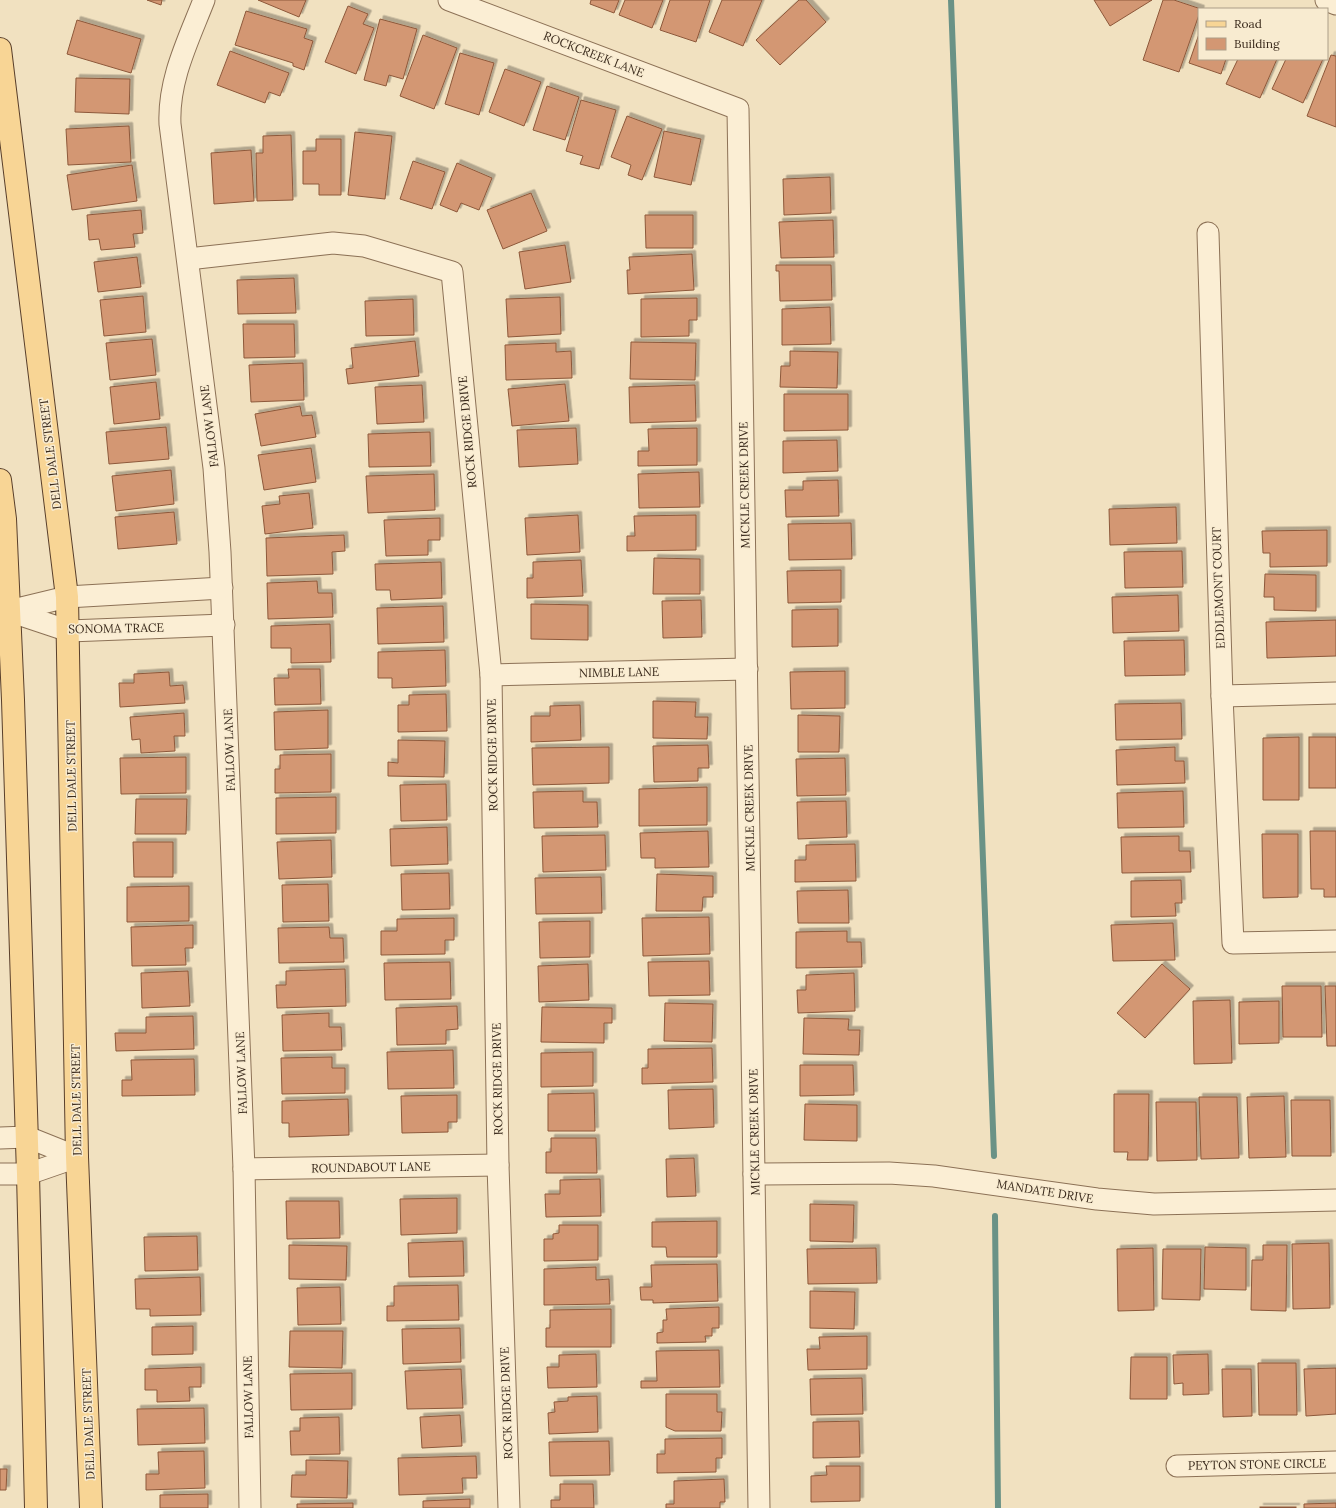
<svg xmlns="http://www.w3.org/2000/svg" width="1336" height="1508" font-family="Lora,serif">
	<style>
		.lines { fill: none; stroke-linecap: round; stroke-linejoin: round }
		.stream { stroke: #6a9286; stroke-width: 6 }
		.building { fill: #d39773; stroke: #8d583a; filter: url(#shadow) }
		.minor-casing { stroke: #8c7156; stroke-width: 23 }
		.major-casing { stroke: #593f2b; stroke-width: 24 }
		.minor { stroke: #fbeed4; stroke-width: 21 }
		.major { stroke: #f8d595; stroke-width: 22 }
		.labels { text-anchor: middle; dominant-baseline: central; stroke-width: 3; stroke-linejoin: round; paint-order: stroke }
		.street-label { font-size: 12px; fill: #3a2a1c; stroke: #f8ebd0 }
	</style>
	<defs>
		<filter id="shadow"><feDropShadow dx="3.5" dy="-3.5" stdDeviation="0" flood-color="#0004"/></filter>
	</defs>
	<rect width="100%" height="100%" fill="#f1e1c0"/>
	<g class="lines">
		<!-- stream -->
		<g class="stream">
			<polyline points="951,0 994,1156"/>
			<polyline points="995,1216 998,1508"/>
		</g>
	</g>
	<!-- building -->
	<g class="building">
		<polygon points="147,0 162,0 161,5"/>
		<polygon points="258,0 306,0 299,17"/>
		<polygon points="591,0 619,0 614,13 590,4"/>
		<polygon points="625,0 663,0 652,28 619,15"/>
		<polygon points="670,0 710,0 696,42 660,30"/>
		<polygon points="722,0 762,0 743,46 709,32"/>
		<polygon points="799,0 806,0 826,22 780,65 756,40"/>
		<polygon points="1094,0 1152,0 1110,26"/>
		<polygon points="1163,0 1174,0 1201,9 1179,72 1143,60"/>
		<polygon points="348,6 368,14 363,24 374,28 356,74 325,62"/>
		<polygon points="246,11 307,29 304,38 313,41 304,70 293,66 293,63 235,45"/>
		<polygon points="380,19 417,29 403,79 389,75 386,86 364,80"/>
		<polygon points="77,20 141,39 131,73 67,54"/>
		<polygon points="1199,34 1199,59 1226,59 1221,74 1189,63"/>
		<polygon points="423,35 457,48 434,109 400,96"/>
		<polygon points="230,51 289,73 280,96 269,92 265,103 217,85"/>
		<polygon points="460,53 494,63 479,115 445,104"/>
		<polygon points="1331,55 1336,56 1336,127 1307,116"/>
		<polygon points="1238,59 1277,59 1260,98 1226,84"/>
		<polygon points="1286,59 1323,59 1303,103 1272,89"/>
		<polygon points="505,69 541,82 524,126 489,112"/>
		<polygon points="76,78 130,79 129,114 75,112"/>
		<polygon points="547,86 579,97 565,140 533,130"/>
		<polygon points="581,100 616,110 599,169 580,164 583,156 566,151"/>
		<polygon points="627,116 662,129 642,180 628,175 631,165 611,157"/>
		<polygon points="129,126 131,162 68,165 66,129"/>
		<polygon points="664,131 701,139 691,185 654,177"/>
		<polygon points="355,132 392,136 385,199 348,195"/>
		<polygon points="291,135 293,200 257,201 256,153 263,153 263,136"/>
		<polygon points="316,139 341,139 341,195 319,195 319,184 303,184 303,151 316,151"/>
		<polygon points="251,150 254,201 214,204 211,153"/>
		<polygon points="413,161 445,172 432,209 400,199"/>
		<polygon points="457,163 492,178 479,210 461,203 457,212 440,205"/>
		<polygon points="132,165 137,201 72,210 67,175"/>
		<polygon points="830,177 831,213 784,215 783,179"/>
		<polygon points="531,193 547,231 503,249 487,210"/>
		<polygon points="141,210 143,233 133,234 135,247 101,250 99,239 89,240 87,215"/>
		<polygon points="645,215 693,215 693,248 646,248"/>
		<polygon points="833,220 834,257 781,258 779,222"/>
		<polygon points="565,245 571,282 525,289 519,252"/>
		<polygon points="692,254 694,290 628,294 627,270 630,270 629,257"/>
		<polygon points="137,257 141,287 98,292 94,262"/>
		<polygon points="776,265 831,265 832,300 780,301 779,271 776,271"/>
		<polygon points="294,278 296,313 238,314 237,280"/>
		<polygon points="143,296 146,332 104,336 100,300"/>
		<polygon points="560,297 561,334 508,337 506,299"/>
		<polygon points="697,298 697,320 689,320 689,336 641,337 641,299"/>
		<polygon points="413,299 414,335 366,336 365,301"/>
		<polygon points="830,307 831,344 782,345 782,309"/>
		<polygon points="243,324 294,324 295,357 244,358"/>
		<polygon points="152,339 156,375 110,380 106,343"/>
		<polygon points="415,341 419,376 348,384 346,369 353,368 351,348"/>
		<polygon points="631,342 696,343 695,380 630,379"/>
		<polygon points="556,343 556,352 571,351 572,378 506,380 505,345"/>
		<polygon points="790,351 838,352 837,388 780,387 781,366 790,366"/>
		<polygon points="303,363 304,400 251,402 249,365"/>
		<polygon points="156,382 160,419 114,424 110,387"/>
		<polygon points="565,384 569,421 512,426 508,389"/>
		<polygon points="422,385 424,422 377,424 375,387"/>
		<polygon points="695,385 696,421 630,423 629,387"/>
		<polygon points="784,394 848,394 848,430 784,431"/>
		<polygon points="300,406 302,416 312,415 316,437 261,446 255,414"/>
		<polygon points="166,427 169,459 109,464 106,432"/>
		<polygon points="576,428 578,464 519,467 517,430"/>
		<polygon points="697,428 697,465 638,466 638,451 649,451 648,429"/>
		<polygon points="430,432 431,466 369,467 368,434"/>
		<polygon points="837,440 838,471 783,473 783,441"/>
		<polygon points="311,448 316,482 264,490 258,455"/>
		<polygon points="171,470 174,504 116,511 112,476"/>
		<polygon points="699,472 700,507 639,508 638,474"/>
		<polygon points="434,474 435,510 368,513 366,476"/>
		<polygon points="838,480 839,516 786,517 785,490 803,490 803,481"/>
		<polygon points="309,493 313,528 265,534 262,506 280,504 279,496"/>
		<polygon points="1176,507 1177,543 1110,545 1109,509"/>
		<polygon points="174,512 177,544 118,549 115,517"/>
		<polygon points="578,515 580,552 527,555 525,518"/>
		<polygon points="696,515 696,550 627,551 627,536 635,536 634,516"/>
		<polygon points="440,518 440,540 428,540 428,555 386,556 384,520"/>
		<polygon points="851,523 852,559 789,560 788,524"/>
		<polygon points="1327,530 1327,566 1270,567 1270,553 1263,553 1262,531"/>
		<polygon points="344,535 345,551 332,552 333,574 267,576 266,538"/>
		<polygon points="1182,551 1183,587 1125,588 1124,552"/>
		<polygon points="654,558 700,559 700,594 653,594"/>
		<polygon points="581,560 583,596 527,598 527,578 533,578 533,562"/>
		<polygon points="441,562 442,598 391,600 390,590 376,590 375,564"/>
		<polygon points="841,570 841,602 788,603 787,571"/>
		<polygon points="1265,574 1316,575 1316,611 1274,610 1274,597 1264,597"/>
		<polygon points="317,581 318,593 332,593 333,617 268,619 267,583"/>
		<polygon points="1178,595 1179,631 1113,633 1112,597"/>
		<polygon points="701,600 702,637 663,638 662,601"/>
		<polygon points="531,604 588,605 588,640 531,639"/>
		<polygon points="443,606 444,642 378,644 377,608"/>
		<polygon points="838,609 838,646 792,647 792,610"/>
		<polygon points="1336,620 1336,656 1267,658 1266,622"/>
		<polygon points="330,624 331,662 291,663 291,648 271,648 271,626"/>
		<polygon points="1184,640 1185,675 1125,676 1124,641"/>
		<polygon points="445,650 446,686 392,688 392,678 378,678 378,652"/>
		<polygon points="288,669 320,669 321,704 275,705 274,678 289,678"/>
		<polygon points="845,671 845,708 791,709 790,672"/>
		<polygon points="169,672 170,686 183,685 185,703 120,707 119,683 134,683 134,674"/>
		<polygon points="446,694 447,731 398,732 398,705 409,705 409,695"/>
		<polygon points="653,701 696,702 695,717 708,717 707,739 653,738"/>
		<polygon points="1181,703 1182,739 1116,740 1115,704"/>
		<polygon points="580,705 581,740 531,742 531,716 550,716 550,706"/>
		<polygon points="328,710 328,748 275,750 274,712"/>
		<polygon points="184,713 185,736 174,736 175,751 141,753 140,739 132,740 130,717"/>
		<polygon points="798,715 840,716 839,752 798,752"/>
		<polygon points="1299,737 1299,800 1263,800 1263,738"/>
		<rect x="1309" y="737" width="27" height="51"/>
		<polygon points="398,740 445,741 444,777 388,776 388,762 398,763"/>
		<polygon points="708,745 709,768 698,768 698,781 654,782 653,746"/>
		<polygon points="609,747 609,783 533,785 532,748"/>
		<polygon points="1175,747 1175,761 1184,761 1185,783 1117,785 1116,750"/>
		<polygon points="331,754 331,792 275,793 275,769 280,769 280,755"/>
		<polygon points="186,757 186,793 121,794 120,758"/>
		<polygon points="845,758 846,795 797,796 796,759"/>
		<polygon points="446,784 447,820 401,821 400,785"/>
		<polygon points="707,787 707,825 639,826 639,789"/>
		<polygon points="583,791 583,802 597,802 598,827 534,828 533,792"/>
		<polygon points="1183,791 1184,827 1118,828 1117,793"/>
		<polygon points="336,797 336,833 276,834 276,798"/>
		<polygon points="136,799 187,799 186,834 135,834"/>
		<polygon points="846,801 847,837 798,839 797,802"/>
		<polygon points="447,827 448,864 391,866 390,829"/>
		<polygon points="708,831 709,867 655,868 655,858 641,858 640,833"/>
		<polygon points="1310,831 1336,831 1336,897 1324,897 1324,889 1311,889"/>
		<polygon points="1262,834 1298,834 1298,897 1263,898"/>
		<polygon points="605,835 606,870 543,872 542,836"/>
		<polygon points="1179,836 1179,851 1190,851 1191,872 1122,873 1121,837"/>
		<polygon points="331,840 332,877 279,879 277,842"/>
		<polygon points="133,842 173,842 173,877 134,877"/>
		<polygon points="855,844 856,881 795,882 795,860 806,860 806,845"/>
		<polygon points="449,873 450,909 402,910 401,874"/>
		<polygon points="657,874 713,876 713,897 703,897 702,911 656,911"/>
		<polygon points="601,877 602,913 536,914 535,878"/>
		<polygon points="1181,880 1182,903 1175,903 1176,916 1131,917 1131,881"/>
		<polygon points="328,884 329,921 283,922 282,885"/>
		<polygon points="189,886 189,921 127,922 127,887"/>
		<polygon points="848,890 849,923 798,923 797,891"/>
		<polygon points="709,917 710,954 643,956 642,918"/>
		<polygon points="454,918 454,940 445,940 445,954 381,955 381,931 397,931 397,919"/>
		<polygon points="590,921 590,957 540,958 539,922"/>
		<polygon points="1173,923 1175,960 1113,961 1111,925"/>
		<polygon points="193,925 193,948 185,948 186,965 132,966 131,927"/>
		<polygon points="329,927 330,938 343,938 344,962 279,963 278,928"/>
		<polygon points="847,931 847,942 861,942 862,967 796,968 796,932"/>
		<polygon points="709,961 710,995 649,996 648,962"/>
		<polygon points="450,962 451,999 385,1000 384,963"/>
		<polygon points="588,964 589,1000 539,1002 538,966"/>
		<polygon points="1162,964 1190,989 1145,1038 1117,1013"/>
		<polygon points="345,969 346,1006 277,1008 276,985 286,985 286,971"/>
		<polygon points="188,971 190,1006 142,1008 141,973"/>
		<polygon points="854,973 855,1011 798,1013 797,990 806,990 806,975"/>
		<polygon points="1282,986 1321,986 1322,1037 1283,1037"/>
		<polygon points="1325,986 1336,986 1336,1046 1327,1046"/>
		<polygon points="1230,1000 1232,1063 1194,1064 1193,1001"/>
		<polygon points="1279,1001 1279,1043 1239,1044 1239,1002"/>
		<polygon points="665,1003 713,1004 712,1042 664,1041"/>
		<polygon points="457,1006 458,1029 446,1030 446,1044 397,1045 396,1008"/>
		<polygon points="542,1007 612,1008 612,1023 604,1023 604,1043 541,1042"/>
		<polygon points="329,1013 329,1027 341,1027 342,1050 283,1051 282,1015"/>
		<polygon points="193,1016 194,1049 116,1051 115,1033 146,1033 146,1017"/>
		<polygon points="804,1018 849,1019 848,1030 860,1030 859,1055 803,1054"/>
		<polygon points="712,1048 713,1082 642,1084 642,1068 648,1068 648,1049"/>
		<polygon points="453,1050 454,1088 388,1089 387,1052"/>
		<polygon points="593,1052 593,1086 541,1087 541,1053"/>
		<polygon points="332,1057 332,1068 345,1068 345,1093 282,1094 281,1058"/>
		<polygon points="194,1059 195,1095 122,1096 122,1080 132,1080 131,1060"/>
		<polygon points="800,1065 853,1065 854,1095 800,1096"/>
		<polygon points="713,1089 714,1127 669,1129 668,1090"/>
		<polygon points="594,1093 595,1131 548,1131 548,1094"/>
		<polygon points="1114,1094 1149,1094 1148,1160 1127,1160 1128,1152 1114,1152"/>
		<polygon points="457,1095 457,1122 448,1122 448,1132 402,1133 401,1096"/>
		<polygon points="1284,1096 1286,1157 1249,1158 1247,1097"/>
		<polygon points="1199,1097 1237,1097 1239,1158 1201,1159"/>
		<polygon points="348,1099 349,1135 289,1137 289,1123 282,1123 282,1101"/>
		<polygon points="1291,1100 1330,1100 1331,1156 1292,1156"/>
		<polygon points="1156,1102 1196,1102 1197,1160 1157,1161"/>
		<polygon points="805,1104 857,1105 857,1141 804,1140"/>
		<polygon points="551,1138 596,1138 597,1173 546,1173 546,1152 551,1152"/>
		<polygon points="694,1158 696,1196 667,1197 666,1159"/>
		<polygon points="600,1179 601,1216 546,1217 545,1194 560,1194 560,1180"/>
		<polygon points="457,1198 457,1233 401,1235 400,1199"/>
		<polygon points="286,1201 339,1201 340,1238 287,1239"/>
		<polygon points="810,1204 854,1205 853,1242 810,1241"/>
		<polygon points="717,1221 717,1257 667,1257 666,1247 652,1247 652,1222"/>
		<polygon points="559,1225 598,1225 598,1260 544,1261 544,1239 553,1239 553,1234 559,1233"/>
		<polygon points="197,1236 198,1270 145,1271 144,1237"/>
		<polygon points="463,1241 464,1276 409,1277 408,1243"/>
		<polygon points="1329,1243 1330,1308 1293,1309 1292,1244"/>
		<polygon points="289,1245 347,1246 346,1280 289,1279"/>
		<polygon points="1263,1245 1287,1245 1286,1311 1251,1310 1252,1260 1263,1260"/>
		<polygon points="1205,1247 1246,1248 1246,1290 1204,1289"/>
		<polygon points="876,1248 877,1283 808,1284 807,1249"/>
		<polygon points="1153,1248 1154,1310 1118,1311 1117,1249"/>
		<polygon points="1163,1249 1201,1249 1200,1300 1162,1299"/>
		<polygon points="717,1264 718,1301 653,1303 653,1300 641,1300 640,1287 652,1287 651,1265"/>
		<polygon points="596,1267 596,1280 609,1279 610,1304 544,1305 544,1269"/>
		<polygon points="200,1277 201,1315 150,1316 150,1309 136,1309 135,1279"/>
		<polygon points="458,1285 459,1320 387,1321 387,1306 394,1306 394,1286"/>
		<polygon points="340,1287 341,1324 298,1325 297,1288"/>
		<polygon points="810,1291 855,1292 854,1329 810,1328"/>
		<polygon points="719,1307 719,1328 712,1328 712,1336 705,1336 706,1342 657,1343 657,1333 663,1332 663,1320 667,1320 666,1309"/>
		<polygon points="611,1309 611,1347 546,1347 546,1328 550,1328 550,1310"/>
		<polygon points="193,1326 193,1354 152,1355 152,1327"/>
		<polygon points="460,1328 461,1362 403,1364 402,1329"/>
		<polygon points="290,1331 343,1331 342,1368 289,1367"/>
		<polygon points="867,1336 867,1369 808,1370 807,1349 820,1349 819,1337"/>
		<polygon points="719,1350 720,1387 641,1388 641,1381 657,1381 656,1351"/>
		<polygon points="596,1354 597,1387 548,1388 547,1367 559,1367 559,1355"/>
		<polygon points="1208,1354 1209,1394 1183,1395 1183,1383 1174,1384 1173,1355"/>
		<polygon points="1131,1357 1167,1357 1167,1399 1130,1399"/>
		<polygon points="1258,1363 1296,1363 1297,1415 1259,1415"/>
		<polygon points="201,1367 201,1387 189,1387 190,1401 157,1402 157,1390 145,1390 145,1369"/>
		<polygon points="1336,1368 1336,1414 1306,1416 1304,1369"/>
		<polygon points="461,1369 463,1408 407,1409 405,1371"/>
		<polygon points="1222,1369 1251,1369 1252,1416 1223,1417"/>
		<polygon points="352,1373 352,1409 291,1410 290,1374"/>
		<polygon points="862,1378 863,1414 811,1415 810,1379"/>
		<polygon points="666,1394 717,1394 717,1412 722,1412 721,1431 675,1431 666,1427"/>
		<polygon points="597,1396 598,1432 549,1434 548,1413 555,1412 554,1402 568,1401 568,1397"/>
		<polygon points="204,1408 205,1443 138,1445 137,1409"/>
		<polygon points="460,1415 462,1446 422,1448 420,1417"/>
		<polygon points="339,1417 340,1454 291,1455 290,1431 300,1431 300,1418"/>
		<polygon points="859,1421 860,1457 813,1458 813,1422"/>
		<polygon points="722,1438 722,1458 716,1458 716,1472 657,1473 657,1454 665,1454 665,1439"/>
		<polygon points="609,1441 610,1475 550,1476 549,1442"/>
		<polygon points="204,1451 205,1488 146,1490 146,1474 159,1474 158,1452"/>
		<polygon points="476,1456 477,1478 462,1478 463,1493 399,1495 398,1458"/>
		<polygon points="306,1460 348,1461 347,1498 291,1497 292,1475 306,1475"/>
		<polygon points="826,1466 860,1466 860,1501 811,1502 811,1476 827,1475"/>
		<polygon points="0,1469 7,1469 6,1490 0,1490"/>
		<polygon points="724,1479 725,1502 720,1502 720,1508 666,1508 666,1504 674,1504 674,1481"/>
		<polygon points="560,1484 593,1484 594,1508 551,1508 551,1500 560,1500"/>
		<polygon points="208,1494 208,1508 160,1508 160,1495"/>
		<polygon points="470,1499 470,1508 423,1508 423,1501"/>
		<polygon points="353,1503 353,1508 297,1508 297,1504"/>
		<polygon points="1336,1503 1336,1508 1304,1508 1304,1504"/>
		<rect x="1260" y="1507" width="36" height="1"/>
	</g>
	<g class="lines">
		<defs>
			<g id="minor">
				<path d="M204,0C188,41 168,80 170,124L214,468L220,552L244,1169L250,1508"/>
				<polyline points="449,0 738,109 759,1508"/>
				<polyline points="1326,0 1336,4"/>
				<polyline points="1208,233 1222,696 1233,943 1336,941"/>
				<polyline points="188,259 333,243 364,246 452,272 491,675 498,1165 509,1508"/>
				<polyline points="9,611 69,631 224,625"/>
				<polyline points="9,611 67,597 222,588"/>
				<polyline points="491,675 747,669"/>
				<polyline points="1222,696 1336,693"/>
				<polyline points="0,1138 27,1137 77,1157"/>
				<polyline points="244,1169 498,1165"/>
				<polyline points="0,1174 28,1174 77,1157"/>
				<polyline points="754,1174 889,1173 934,1176 1097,1199 1154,1204 1336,1200"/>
				<polyline points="1177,1466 1336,1462"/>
			</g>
			<g id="major">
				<polyline points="0,49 67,597 77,1157 91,1508"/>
				<polyline points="0,480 5,519 13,700 28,1174 36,1508"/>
			</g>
		</defs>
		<!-- minor casing -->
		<use href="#minor" class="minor-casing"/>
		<!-- major casing -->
		<use href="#major" class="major-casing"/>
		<!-- minor -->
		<use href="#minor" class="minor"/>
		<!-- major -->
		<use href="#major" class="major"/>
	</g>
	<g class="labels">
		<!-- street labels -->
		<g class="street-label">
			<text transform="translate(594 54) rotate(21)">ROCKCREEK LANE</text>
			<text transform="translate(209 426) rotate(-97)">FALLOW LANE</text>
			<text transform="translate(467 432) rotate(-95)">ROCK RIDGE DRIVE</text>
			<text transform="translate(50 454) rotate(-97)">DELL DALE STREET</text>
			<text transform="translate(744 485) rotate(-91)">MICKLE CREEK DRIVE</text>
			<text transform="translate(1218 588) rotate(-92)">EDDLEMONT COURT</text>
			<text transform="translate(116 628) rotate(-1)">SONOMA TRACE</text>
			<text transform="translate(619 672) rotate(-1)">NIMBLE LANE</text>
			<text transform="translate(229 750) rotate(-92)">FALLOW LANE</text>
			<text transform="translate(492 755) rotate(-91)">ROCK RIDGE DRIVE</text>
			<text transform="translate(71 776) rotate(-91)">DELL DALE STREET</text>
			<text transform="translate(749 808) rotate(-91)">MICKLE CREEK DRIVE</text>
			<text transform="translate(241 1073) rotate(-92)">FALLOW LANE</text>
			<text transform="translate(497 1079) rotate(-91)">ROCK RIDGE DRIVE</text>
			<text transform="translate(76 1100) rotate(-91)">DELL DALE STREET</text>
			<text transform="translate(754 1132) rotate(-91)">MICKLE CREEK DRIVE</text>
			<text transform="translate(371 1167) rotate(-1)">ROUNDABOUT LANE</text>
			<text transform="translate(1045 1191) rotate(9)">MANDATE DRIVE</text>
			<text transform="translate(248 1397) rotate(-91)">FALLOW LANE</text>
			<text transform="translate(506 1403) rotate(-92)">ROCK RIDGE DRIVE</text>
			<text transform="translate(88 1424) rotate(-92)">DELL DALE STREET</text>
			<text transform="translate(1257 1464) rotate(-1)">PEYTON STONE CIRCLE</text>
		</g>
	</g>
	<!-- legend -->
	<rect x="1198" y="8" width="130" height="52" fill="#f8ebd0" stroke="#ac9e88"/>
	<rect x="1206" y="21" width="20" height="6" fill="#f8d595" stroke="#ac9e88"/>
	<text x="1234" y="28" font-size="12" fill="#3a2a1c">Road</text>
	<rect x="1206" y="38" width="20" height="12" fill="#d39773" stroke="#ac9e88"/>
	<text x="1234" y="48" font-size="12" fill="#3a2a1c">Building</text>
</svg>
